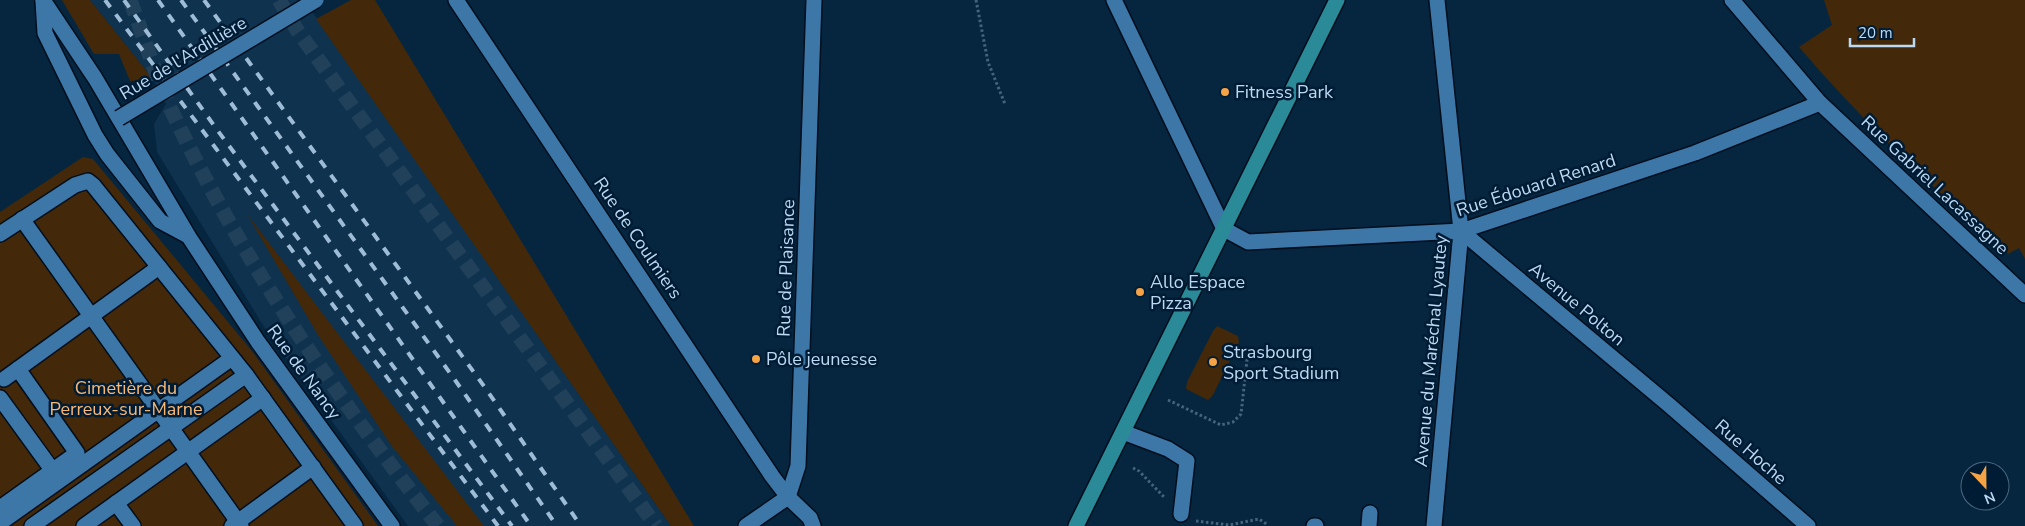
<svg xmlns="http://www.w3.org/2000/svg" width="2025" height="526" font-family="'Nunito Sans',sans-serif">
	<style>
		.built { fill: #0f324e }
		.green { fill: #43290a }
		.lines { fill: none; stroke-linecap: round; stroke-linejoin: round }
		.highway-tunnel { stroke: #21415a; stroke-width: 15; stroke-dasharray: 15 8; stroke-linecap: butt }
		.minor-casing { stroke: #010e1d; stroke-width: 18 }
		.major-casing { stroke: #010e1d; stroke-width: 18 }
		.path { stroke: #44637d; stroke-width: 3; stroke-dasharray: 2.5 2.5; stroke-linecap: butt }
		.minor { stroke: #3d77a8; stroke-width: 15 }
		.major { stroke: #2a8a97; stroke-width: 15 }
		.rail { stroke: #9fbcd7; stroke-width: 4; stroke-dasharray: 9 9; stroke-linecap: butt }
		.minor-bridge-casing { stroke: #010e1d; stroke-width: 18; stroke-linecap: butt }
		.minor-bridge { stroke: #3d77a8; stroke-width: 15 }
		.poi-dot { fill: #f5a345; stroke: #001c34; stroke-width: 2 }
		.labels { text-anchor: middle; dominant-baseline: central; stroke-width: 5; stroke-linejoin: round; paint-order: stroke }
		.street-label { font-size: 18px; fill: #bcd9f4; stroke: #001c34 }
		.poi-label { font-size: 18px; fill: #bcd9f4; stroke: #001c34; text-anchor: start }
		.park-label { font-size: 18px; fill: #f8b876; stroke: #001c34 }
	</style>
	<rect width="100%" height="100%" fill="#06263f"/>
	<!-- built -->
	<polygon class="built" points="90,0 304,0 671,526 408,526 266,330 157,152 154,124 166,104 153,79"/>
	<!-- green -->
	<g class="green">
		<polygon points="62,0 90,0 153,79 130,81 119,54 94,54"/>
		<polygon points="351,0 375,0 694,526 671,526 316,19"/>
		<path d="M1824,0H2025V259L2019,248L2008,254C1934,189 1863,122 1799,47L1832,25Z"/>
		<polygon points="83,157 93,159 252,351 378,526 0,526 0,212"/>
		<polygon points="247,214 484,526 457,526 391,445 318,335"/>
		<polygon points="1217,326 1238,336 1239,342 1213,395 1208,400 1186,389 1187,382 1213,331"/>
	</g>
	<g class="lines">
		<!-- highway-tunnel -->
		<g class="highway-tunnel">
			<path d="M130,0C145,40 157,82 176,120C246,267 338,399 438,526"/>
			<polyline points="279,0 297,30 656,526"/>
		</g>
		<defs>
			<g id="minor">
				<polyline points="43,0 95,78 189,237 258,342 392,526"/>
				<polyline points="456,0 772,476 788,497 810,518 813,526"/>
				<polyline points="1114,0 1224,229 1248,242 1461,231 1695,153 1820,103"/>
				<polyline points="1732,0 1820,103 2025,295"/>
				<polyline points="43,1 45,33 95,135 107,154 160,221 188,236"/>
				<polyline points="22,219 241,526"/>
				<polyline points="1461,231 1669,405 1808,526"/>
				<polyline points="0,234 75,185 88,181 93,185 246,375 355,526"/>
				<polyline points="4,379 159,267"/>
				<polyline points="0,398 53,471"/>
				<polyline points="1123,432 1168,449 1187,461 1181,514"/>
				<polyline points="788,497 798,466 814,0"/>
				<polyline points="116,503 133,526"/>
				<polyline points="0,508 77,453 18,369"/>
				<polyline points="0,523 232,358"/>
				<polyline points="32,526 246,375"/>
				<polyline points="84,526 263,398"/>
				<polyline points="232,526 313,467"/>
				<polyline points="746,526 788,497"/>
				<polyline points="1314,526 1316,526"/>
				<polyline points="1369,526 1370,513"/>
				<polyline points="1434,526 1461,231 1437,0"/>
			</g>
			<polyline id="major" points="1076,526 1337,0"/>
		</defs>
		<!-- minor casing -->
		<use href="#minor" class="minor-casing"/>
		<!-- major casing -->
		<use href="#major" class="major-casing"/>
		<!-- path -->
		<g class="path">
			<polyline points="976,0 988,62 1005,104"/>
			<polyline points="1168,400 1221,425 1233,422 1241,414 1248,351"/>
			<polyline points="1133,468 1139,471 1164,497"/>
			<polyline points="1196,521 1229,525 1259,519 1268,525"/>
		</g>
		<!-- minor -->
		<use href="#minor" class="minor"/>
		<!-- major -->
		<use href="#major" class="major"/>
		<!-- rail -->
		<g class="rail">
			<polyline points="105,0 498,526"/>
			<polyline points="124,0 218,131 512,526"/>
			<polyline points="158,0 531,526"/>
			<polyline points="181,0 455,380 557,526"/>
			<polyline points="204,0 486,389 581,526"/>
		</g>
		<defs>
			<polyline id="minor-bridge" points="119,118 316,0"/>
		</defs>
		<!-- minor-bridge casing -->
		<use href="#minor-bridge" class="minor-bridge-casing"/>
		<!-- minor-bridge -->
		<use href="#minor-bridge" class="minor-bridge"/>
	</g>
	<!-- markers -->
	<g class="poi-dot">
		<circle cx="1225" cy="92" r="5"/>
		<circle cx="1140" cy="292" r="5"/>
		<circle cx="756" cy="359" r="5"/>
		<circle cx="1213" cy="362" r="5"/>
	</g>
	<g class="labels">
		<!-- street labels -->
		<g class="street-label">
			<text transform="translate(183 58) rotate(-31)">Rue de l'Ardillière</text>
			<text transform="translate(1536 185) rotate(-18)">Rue Édouard Renard</text>
			<text transform="translate(1935 185) rotate(43)">Rue Gabriel Lacassagne</text>
			<text transform="translate(638 238) rotate(56)">Rue de Coulmiers</text>
			<text transform="translate(786 268) rotate(-88)">Rue de Plaisance</text>
			<text transform="translate(1577 304) rotate(40)">Avenue Polton</text>
			<text transform="translate(1431 351) rotate(-85)">Avenue du Maréchal Lyautey</text>
			<text transform="translate(304 372) rotate(54)">Rue de Nancy</text>
			<text transform="translate(1751 452) rotate(41)">Rue Hoche</text>
		</g>
		<!-- poi labels -->
		<g class="poi-label">
			<text x="1235" y="92">Fitness Park</text>
			<text x="1150" y="282">Allo Espace<tspan x="1150" dy="21">Pizza</tspan></text>
			<text x="1223" y="352">Strasbourg<tspan x="1223" dy="21">Sport Stadium</tspan></text>
			<text x="766" y="359">Pôle jeunesse</text>
		</g>
		<!-- park labels -->
		<g class="park-label">
			<text x="126" y="388">Cimetière du<tspan x="126" dy="21">Perreux-sur-Marne</tspan></text>
		</g>
	</g>
	<!-- north arrow -->
	<g transform="translate(1985 486) rotate(158)"><circle r="24" fill="#001c34" stroke="#4b6881"/>
	<path d="M0-4L9 19L0 12L-9 19Z" fill="#f5a345"/>
	<text y="-8" font-size="14" font-weight="bold" text-anchor="middle" fill="#bcd9f4">N</text>
	</g>
	<!-- scale -->
	<path d="M1850 38v8h64v-8" fill="none" stroke="#bcd9f4" stroke-width="2.5"/>
	<text x="1858" y="38" font-size="15" fill="#bcd9f4" stroke="#001c34" stroke-width="4" paint-order="stroke">20 m</text>
</svg>
